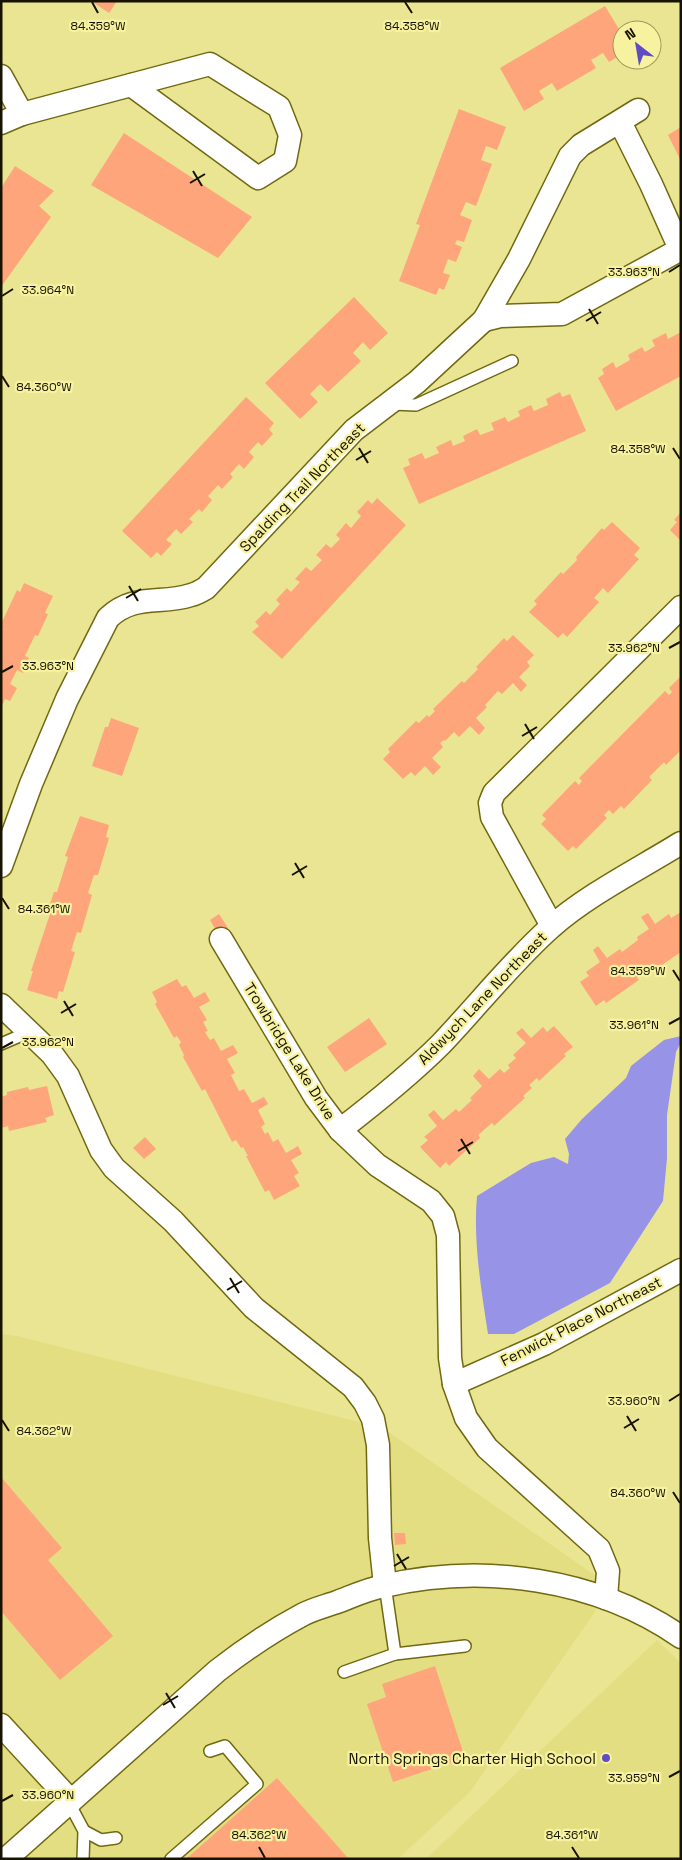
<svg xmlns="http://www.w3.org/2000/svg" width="682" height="1860" font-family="'Space Grotesk',sans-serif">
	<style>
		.built { fill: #e4de83 }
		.water { fill: #9793e6 }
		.building { fill: #fea57c }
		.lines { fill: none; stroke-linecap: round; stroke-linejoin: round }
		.lane-casing { stroke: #706911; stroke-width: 14 }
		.street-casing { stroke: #706911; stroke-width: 25 }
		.lane { stroke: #fff; stroke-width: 11 }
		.street { stroke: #fff; stroke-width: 22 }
		.ticks { fill: none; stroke: #161300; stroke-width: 2 }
		.poi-dot { fill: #5f4cc4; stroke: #f7f2a0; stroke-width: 2 }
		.labels { text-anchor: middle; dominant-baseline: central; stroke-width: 4.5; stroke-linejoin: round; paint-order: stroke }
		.street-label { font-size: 15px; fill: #161300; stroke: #f7f2a0 }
		.poi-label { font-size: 15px; fill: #161300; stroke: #f7f2a0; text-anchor: end }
		.ticks-label { font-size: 12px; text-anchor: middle; fill: #161300; stroke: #f7f2a0; stroke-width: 4.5; stroke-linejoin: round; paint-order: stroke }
	</style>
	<rect width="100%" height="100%" fill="#eae593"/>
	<!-- built -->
	<g class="built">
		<polygon points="1,1334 17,1336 383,1428 612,1587 470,1792 398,1859 1,1859"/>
		<polygon points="657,1640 681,1663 681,1859 426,1859"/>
	</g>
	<!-- water -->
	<path class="water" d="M681,1036V1042L676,1052L667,1115V1158L663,1201L610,1283L514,1334H488C481,1288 473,1241 477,1196L531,1163L554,1157L568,1164L569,1154L565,1139L582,1119L626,1078L631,1066L664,1040Z"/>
	<!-- building -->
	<g class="building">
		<polygon points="91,1 117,1 109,13"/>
		<polygon points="605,6 622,34 622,54 609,62 603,53 591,60 596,68 557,91 552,83 539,91 544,99 524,111 500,68"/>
		<polygon points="459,109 506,127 497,150 486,146 481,160 492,164 476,206 466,202 460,215 472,220 464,242 457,240 455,244 462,247 456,262 448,259 443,273 450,275 444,290 439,288 436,295 399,281 420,225 416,224"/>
		<polygon points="681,127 681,161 668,135"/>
		<polygon points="124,133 252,217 218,258 91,185"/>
		<polygon points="15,166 54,191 39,206 51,217 1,287 1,188"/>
		<polygon points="354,297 388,333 370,350 363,342 353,353 361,361 328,392 320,384 310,394 318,402 300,419 265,383"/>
		<polygon points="681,332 681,376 616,411 598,378 604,374 602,369 613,362 616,368 630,360 628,355 642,347 645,352 655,346 652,340 666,333 668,339"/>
		<polygon points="560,392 562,397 570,394 586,431 419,504 403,468 410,465 408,459 422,453 425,459 439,453 436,447 451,440 453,446 465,441 463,436 477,429 480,435 494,430 491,423 505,417 508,422 520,416 518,411 531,405 534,411 548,405 546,399"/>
		<polygon points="246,397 274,423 269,429 273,434 262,446 258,442 249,452 254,457 244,469 239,464 230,474 233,477 222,489 218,485 208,496 212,500 202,512 199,509 189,519 193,522 181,534 176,529 166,540 172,544 161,556 157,552 151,558 122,531"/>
		<polygon points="377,498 406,525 282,659 252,632 259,626 255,622 266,611 270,615 280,604 276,600 287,588 291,592 300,582 295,579 306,567 311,571 322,560 316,555 326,544 331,548 340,539 336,535 346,523 351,528 361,516 357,512 368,500 372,504"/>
		<polygon points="681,512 681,541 670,530 677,522 674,520"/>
		<polygon points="612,522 640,548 634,555 639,559 608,593 603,588 594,598 599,602 567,637 563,633 558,638 529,612 537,604 534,601 561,572 563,574 577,560 576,557 602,528 604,530"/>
		<polygon points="24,583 53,596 45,613 48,614 38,636 35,635 25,656 29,658 23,673 17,670 10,684 17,688 10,701 5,699 1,708 1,633 3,629 1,628 1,624 17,590 20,592"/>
		<polygon points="513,635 534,655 527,662 530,666 519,677 527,685 521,692 513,683 502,694 498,691 485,705 487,707 476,718 485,728 479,735 470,726 459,737 454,732 445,741 444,740 440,743 443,747 432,758 441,767 433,775 425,766 415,776 411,772 403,779 383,759 390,752 388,749 416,721 419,723 427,715 429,717 435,711 433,709 462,681 464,683 478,669 476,667 504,638 507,641"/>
		<polygon points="681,676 681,750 666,765 664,762 649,777 652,780 624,809 621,806 613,814 609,810 604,815 607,818 576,849 573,846 568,851 541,824 546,819 542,815 575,781 579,785 582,781 579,778 665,691 669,695 672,692 669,688"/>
		<polygon points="111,718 139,728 122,776 92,766 105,727 108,727"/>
		<polygon points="80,816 109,825 106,837 109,838 98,875 94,875 88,893 92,895 81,933 77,932 71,951 75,952 63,992 59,991 57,999 27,990 33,971 31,971 50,914 47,913 54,892 57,892 68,857 65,856"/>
		<polygon points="681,912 681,952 656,969 654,965 637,977 639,980 606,1003 604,1000 596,1006 580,982 589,976 586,972 600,962 593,950 598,946 607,958 620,949 622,952 638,940 637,937 649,929 641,917 648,913 655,924 669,914 671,918"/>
		<polygon points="219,914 228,928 218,934 210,920"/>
		<polygon points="177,979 182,987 186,985 194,998 205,992 210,1001 199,1007 207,1020 203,1022 208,1031 205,1032 210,1040 214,1038 221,1051 233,1045 238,1053 227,1059 235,1073 231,1075 239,1091 244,1089 252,1103 264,1097 268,1104 258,1110 265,1124 261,1127 265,1134 268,1132 273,1142 278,1139 286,1153 298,1146 302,1154 291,1160 299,1173 294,1176 300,1186 274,1200 269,1190 265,1192 246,1156 248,1156 243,1147 241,1148 236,1140 232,1142 205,1089 202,1091 183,1057 184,1055 179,1045 181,1042 177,1036 174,1038 155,1004 157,1002 152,992"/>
		<polygon points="369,1018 387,1044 345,1072 327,1047"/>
		<polygon points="554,1026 573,1047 564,1054 566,1056 539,1081 537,1078 529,1085 532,1088 523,1096 525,1098 494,1126 492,1123 478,1135 480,1138 449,1166 446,1162 440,1168 420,1147 428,1140 424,1137 437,1126 428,1115 434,1110 443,1120 456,1109 459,1112 472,1100 470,1098 482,1086 473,1076 479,1069 489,1079 500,1069 504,1073 510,1068 508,1065 516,1058 513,1055 526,1043 516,1033 522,1028 531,1038 543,1027 547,1032"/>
		<polygon points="47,1086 54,1115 45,1118 47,1122 9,1131 8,1126 1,1128 1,1097 7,1095 7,1092 28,1087 29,1090"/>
		<polygon points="145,1137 156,1149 144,1159 133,1148"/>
		<polygon points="1,1477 62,1548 48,1560 113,1636 60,1680 1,1611"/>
		<polygon points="394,1533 405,1533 406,1544 395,1545"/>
		<polygon points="435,1666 465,1758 393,1782 367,1704 386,1697 382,1684"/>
		<polygon points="277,1778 349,1859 186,1859"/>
	</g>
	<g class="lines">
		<defs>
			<g id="lane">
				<polyline points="392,404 416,405 512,361"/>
				<polyline points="1,1044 29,1032"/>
				<polyline points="385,1585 395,1654 465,1646"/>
				<polyline points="344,1672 395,1654"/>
				<polyline points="69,1803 84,1831 83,1859"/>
				<polyline points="84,1831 101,1840 116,1838"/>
				<polyline points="171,1859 257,1784 225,1746 210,1751"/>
			</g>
			<g id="street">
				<polygon points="210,64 279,107 290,135 285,161 258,178 131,85"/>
				<polyline points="1,76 22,114"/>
				<polyline points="620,122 651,184 680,249"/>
				<polyline points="1,123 22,114 131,85"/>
				<polyline points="484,320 500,316 562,314 681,249"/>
				<path d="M1,866L31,784L67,699L108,618C134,593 161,605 191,595C196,594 201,591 206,588L354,430L417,382L484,320L519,259L570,156L581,145L638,110"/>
				<polyline points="552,926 492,817 490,803 494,793 681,607"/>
				<polyline points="221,939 316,1098 340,1130 377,1165 431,1201 443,1216 448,1235 450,1358 454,1384 466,1418 487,1448 599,1549 608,1571 606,1598"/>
				<polyline points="1,1005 52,1054 68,1076 101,1150 114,1168 173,1221 254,1308 353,1387 365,1403 373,1419 378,1445 380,1538 385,1585"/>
				<path d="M340,1130C375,1103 410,1075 441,1044C478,1005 511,963 550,928C587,895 639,869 681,843"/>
				<polyline points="454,1384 544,1344 681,1270"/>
				<polyline points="1,1725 71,1801"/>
				<path d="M6,1859L217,1671C244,1650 272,1631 302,1615C313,1609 326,1606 337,1602C353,1596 368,1589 384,1586C483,1563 596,1578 681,1637"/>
			</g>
		</defs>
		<!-- lane casing -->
		<use href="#lane" class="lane-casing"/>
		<!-- street casing -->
		<use href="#street" class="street-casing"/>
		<!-- lane -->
		<use href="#lane" class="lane"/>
		<!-- street -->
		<use href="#street" class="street"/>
	</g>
	<!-- ticks -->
	<path class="ticks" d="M92,2L98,13M405,2L412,13M193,171L202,186M190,183L205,174M669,272L680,265M2,296L13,289M589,309L598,324M586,321L601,312M2,376L9,387M359,448L368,463M673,448L680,459M356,460L371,451M129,586L138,601M126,598L141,589M669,648L680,642M2,672L13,666M525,724L534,739M522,736L537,727M295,863L304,878M292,875L307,866M2,898L9,909M673,970L680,981M64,1001L73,1016M61,1013L76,1004M669,1024L680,1018M2,1048L13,1042M461,1139L470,1154M458,1151L473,1142M230,1278L239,1293M227,1290L242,1281M669,1401L680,1394M627,1416L636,1431M2,1420L9,1431M624,1428L639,1419M673,1492L680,1503M397,1554L406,1569M394,1566L409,1557M166,1693L175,1708M163,1705L178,1696M669,1777L680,1771M2,1801L13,1795M259,1847L265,1858M572,1847L579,1858"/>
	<!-- markers -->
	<circle class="poi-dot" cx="606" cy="1758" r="5"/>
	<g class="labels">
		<!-- street labels -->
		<g class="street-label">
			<text transform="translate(302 487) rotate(-46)">Spalding Trail Northeast</text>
			<text transform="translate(482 998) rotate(-46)">Aldwych Lane Northeast</text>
			<text transform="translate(290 1051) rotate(58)">Trowbridge Lake Drive</text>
			<text transform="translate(581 1321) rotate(-27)">Fenwick Place Northeast</text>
		</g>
		<!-- poi labels -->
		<g class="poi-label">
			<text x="596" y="1758">North Springs Charter High School</text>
		</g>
	</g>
	<g class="ticks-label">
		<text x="98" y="30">84.359°W</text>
		<text x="412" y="30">84.358°W</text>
		<text x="634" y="276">33.963°N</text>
		<text x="48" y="294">33.964°N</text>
		<text x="44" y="391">84.360°W</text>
		<text x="638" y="453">84.358°W</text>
		<text x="634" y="652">33.962°N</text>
		<text x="48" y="670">33.963°N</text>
		<text x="44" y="913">84.361°W</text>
		<text x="638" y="975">84.359°W</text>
		<text x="634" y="1029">33.961°N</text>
		<text x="48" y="1046">33.962°N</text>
		<text x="634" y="1405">33.960°N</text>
		<text x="44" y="1435">84.362°W</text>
		<text x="638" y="1497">84.360°W</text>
		<text x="634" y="1782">33.959°N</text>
		<text x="48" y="1799">33.960°N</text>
		<text x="259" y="1839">84.362°W</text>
		<text x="572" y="1839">84.361°W</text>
	</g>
	<!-- border -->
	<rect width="682" height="1860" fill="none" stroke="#161300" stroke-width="5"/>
	<!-- north arrow -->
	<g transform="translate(637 45) rotate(329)"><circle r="24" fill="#f7f2a0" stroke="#9d9960"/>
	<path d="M0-4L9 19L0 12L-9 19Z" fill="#5f4cc4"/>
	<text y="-8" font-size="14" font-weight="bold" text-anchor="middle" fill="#161300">N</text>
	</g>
</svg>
